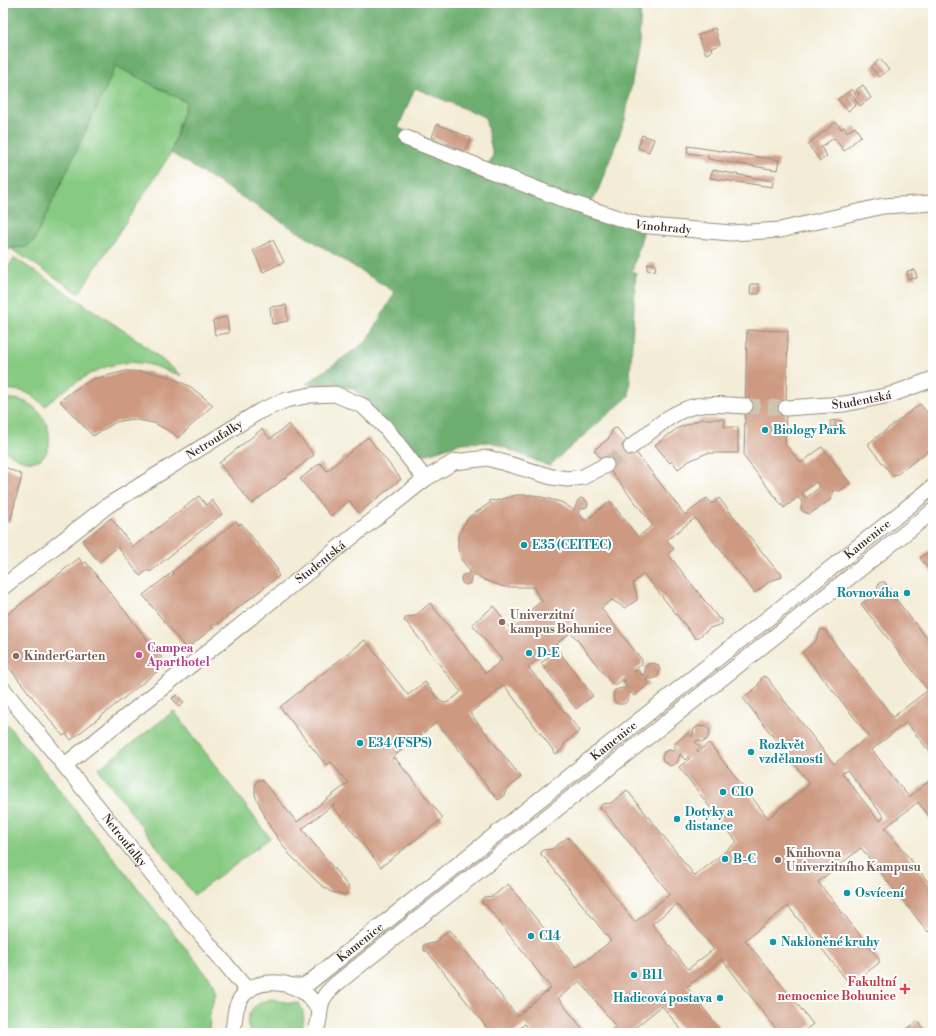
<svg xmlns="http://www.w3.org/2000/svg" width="936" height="1036" font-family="'Libre Bodoni',serif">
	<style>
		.green { fill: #87ca82; stroke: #617a50 }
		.forest { fill: #6dae70; stroke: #546c47; fill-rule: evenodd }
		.building { fill: #cd9980; fill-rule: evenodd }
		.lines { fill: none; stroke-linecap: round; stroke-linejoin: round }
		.minor-tunnel { stroke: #cec5b1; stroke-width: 15; stroke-dasharray: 15 8; stroke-linecap: butt }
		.minor-casing { stroke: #978b7a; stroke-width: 17 }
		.minor { stroke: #fff; stroke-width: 15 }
		.culture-dot { fill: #0f9aa8; stroke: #fff; stroke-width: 1.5 }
		.education-dot { fill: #8d6e63; stroke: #fff; stroke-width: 1.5 }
		.hotel-dot { fill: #d1479c; stroke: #fff; stroke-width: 1.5 }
		.health-dot { fill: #e0444e; stroke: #fff; stroke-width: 1.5 }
		.labels { text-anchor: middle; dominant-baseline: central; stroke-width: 4; stroke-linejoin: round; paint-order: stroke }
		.street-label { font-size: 12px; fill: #3b2a1e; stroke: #fff }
		.culture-label { font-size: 12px; font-weight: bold; fill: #0d838f; stroke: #fff; text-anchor: start }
		.education-label { font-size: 12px; font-weight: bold; fill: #785e54; stroke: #fff; text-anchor: start }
		.hotel-label { font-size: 12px; font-weight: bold; fill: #b23c85; stroke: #fff; text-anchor: start }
		.health-label { font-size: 12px; font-weight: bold; fill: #be3a42; stroke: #fff; text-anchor: end }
	</style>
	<rect width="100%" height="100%" fill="#fff"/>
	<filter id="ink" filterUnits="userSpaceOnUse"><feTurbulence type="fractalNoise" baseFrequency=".025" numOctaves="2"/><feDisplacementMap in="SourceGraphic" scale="8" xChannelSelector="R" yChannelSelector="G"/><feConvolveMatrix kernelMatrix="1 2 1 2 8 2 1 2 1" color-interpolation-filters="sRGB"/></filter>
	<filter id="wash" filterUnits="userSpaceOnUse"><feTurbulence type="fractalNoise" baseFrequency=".012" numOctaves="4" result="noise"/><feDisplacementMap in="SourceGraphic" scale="16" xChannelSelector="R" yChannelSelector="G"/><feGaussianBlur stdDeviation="0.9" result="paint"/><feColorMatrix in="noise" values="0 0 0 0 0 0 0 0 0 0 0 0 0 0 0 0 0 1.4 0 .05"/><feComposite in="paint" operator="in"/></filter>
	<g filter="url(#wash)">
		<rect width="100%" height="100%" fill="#f3ecd6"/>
		<!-- green -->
		<g class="green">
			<polygon points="116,66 186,102 171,153 79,293 10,248 26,247 34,241"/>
			<path d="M15,258L139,341L182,376C172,373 156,366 147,364C107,356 74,382 45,406C26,391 28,391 3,389V272Z"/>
			<path d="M8,399C13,399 18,399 23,401C66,418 55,490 3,449V401Z"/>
			<polygon points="174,711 270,838 194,895 98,769"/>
			<polygon points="3,719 214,984 216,992 210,1012 209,1033 3,1033"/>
			<path d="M272,999L290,1003H299C305,1013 306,1023 298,1033H251C240,1016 256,1001 272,999Z"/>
		</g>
		<!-- forest -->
		<path class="forest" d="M3,3H641L639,44L625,120L599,188L586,213L644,229L632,272H636L629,396L549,466L491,442L461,443L418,457L392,432L353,388L335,385L306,384L367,341L395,292L171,153L186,102L116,66L34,241L26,247L10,248L3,259ZM415,88L485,117L493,155L489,164L398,128Z"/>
		<g id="blocks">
			<!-- building -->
			<g class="building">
				<polygon points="715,28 720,45 711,48 712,51 706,54 698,35"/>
				<polygon points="880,59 889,70 879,77 871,67"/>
				<polygon points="863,85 871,98 860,106 854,99 859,94 856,90"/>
				<polygon points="852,89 856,94 851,98 856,105 848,111 838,99"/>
				<polygon points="836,122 841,129 844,127 847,132 855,127 861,136 844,151 834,138 821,147 827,156 820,161 808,144"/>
				<polygon points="437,124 471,138 465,151 432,137"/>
				<polygon points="642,135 654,139 649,152 638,148"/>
				<polygon points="688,146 779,160 777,170 708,159 708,156 687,153"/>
				<polygon points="713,170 773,181 772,187 710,178"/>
				<polygon points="273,240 284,262 263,272 253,250"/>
				<polygon points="648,263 656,264 655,271 647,270"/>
				<polygon points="915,270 917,278 908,279 907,271"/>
				<polygon points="751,284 759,284 759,294 750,294"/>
				<polygon points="286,305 288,321 272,324 270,307"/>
				<polygon points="227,317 229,333 215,335 213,320"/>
				<path d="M747,330L788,331L785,444L801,463L822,447L850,483L840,491L832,490L833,493L830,500L810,514L804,512L801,509L802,502L798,497L784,508L744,457ZM816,482L820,487L806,498L802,493Z"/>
				<polygon points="126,371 148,372 170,377 191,387 213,405 178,438 173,433 154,423 132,419 116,422 93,436 60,401 74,390 93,379"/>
				<polygon points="920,404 933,419 933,447 895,476 893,476 869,446 869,443"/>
				<polygon points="702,419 725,419 724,427 738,427 738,453 707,453 689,461 678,469 672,461 670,463 655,445 678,428"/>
				<polygon points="841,420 842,426 831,427 830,421"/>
				<polygon points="289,424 314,455 252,504 219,463 262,429 270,439"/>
				<polygon points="617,428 685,515 707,498 712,504 719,498 778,572 781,572 782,577 770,581 755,593 695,518 667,540 674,549 668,554 719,619 722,619 722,624 710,628 696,639 644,574 633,583 637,596 637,600 625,608 612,600 601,608 642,660 642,664 634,671 635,672 638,670 642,675 645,674 645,667 648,664 654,663 658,665 660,670 658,677 652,679 648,678 646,680 649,684 634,696 631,692 629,694 628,700 624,704 618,704 614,701 613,695 615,690 627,687 623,682 626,680 624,678 616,685 612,684 571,632 528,667 580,731 565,743 561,751 556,754 504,685 470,713 521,777 507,789 503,797 498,800 437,722 392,758 393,759 395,758 443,818 381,867 333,807 334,804 302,829 348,886 349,892 345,895 331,892 320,884 290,855 270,827 255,795 255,785 257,781 261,779 297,822 348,783 331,762 326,765 280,707 365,640 408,695 425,682 440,701 444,703 449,702 461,692 408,624 404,621 406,617 415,616 430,603 486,673 502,660 472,624 494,606 509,627 542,601 535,591 534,587 504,587 485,580 474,574 471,577 470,583 466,585 462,583 461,577 463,575 468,574 470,571 461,559 458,549 458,537 463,526 469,517 490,503 490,500 495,501 517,495 533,495 561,502 574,510 578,500 581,498 586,500 588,504 587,507 581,509 578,513 585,521 610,501 638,537 653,525 594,450 609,438 613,429"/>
				<polygon points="368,437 401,479 359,513 349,501 331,516 300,479 320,463 327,471"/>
				<polygon points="3,466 22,475 10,522 3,519"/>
				<polygon points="199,496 206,505 212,500 222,514 150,572 148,570 140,576 118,547 99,562 82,541 111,518 133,547"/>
				<polygon points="236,521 239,525 241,523 278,570 276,571 279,576 215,626 213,624 211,626 213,628 186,649 143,595 170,574 172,576 174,574 172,572"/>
				<polygon points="933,548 933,574 920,558"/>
				<polygon points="79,558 83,564 86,562 162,658 160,660 164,666 71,740 66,734 63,736 3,660 3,618"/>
				<path d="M882,582H885L887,588L933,646V703L931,704L933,706V756L906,722L872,750L909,797L933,778V822L918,802L885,828L933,888V928L928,932L861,848L818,882L879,959V963L853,983H849L788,906L745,940L813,1024L801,1033H779L722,959L687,987L723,1033H684L662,1006L628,1033H608L616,1027L580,981L558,998L586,1033H532L525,1024L514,1033H491L427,951H424L423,946L425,944L434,943L449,930L517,1016L551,988L486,905L483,904L482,900L484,897L493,896L508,884L576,968L611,941L545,858L542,857L541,853L543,850L552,849L568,837L635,922L670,894L604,811L600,808L602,804L611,803L627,790L695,876L737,842L679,767L689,759L688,757L685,760L680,754L677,763L670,766L663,761L662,757L664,752L669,750L674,751L677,749L673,745L680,739L688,733L692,737L694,729L699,726L707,727L710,731L709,736L706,740L702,742L698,740L695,742L700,747L697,750L698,752L709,743L768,818L810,784L743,698L757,687L763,676L768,678L772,685L834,764L869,736L802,652L816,641L821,629L827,631V634L893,717L928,690L861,604L876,594L879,583ZM847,770L884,817L879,821L842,773ZM677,904L714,949L688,969L652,924Z"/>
				<polygon points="558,650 593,696 576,709 541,663"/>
				<polygon points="177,695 184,703 179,707 172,698"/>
				<polygon points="918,1021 927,1033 902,1033 907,1029"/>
			</g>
		</g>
	</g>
	<g filter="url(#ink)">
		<use href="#blocks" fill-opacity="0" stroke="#978b7a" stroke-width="1"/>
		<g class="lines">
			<!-- minor-tunnel -->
			<g class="minor-tunnel">
				<polyline points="745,406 786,408"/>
				<polyline points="606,465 631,447"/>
			</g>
			<defs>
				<g id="minor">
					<path id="s1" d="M406,138L570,202L639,225L731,233L780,230L883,206L933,203"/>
					<path id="s2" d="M786,408L844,404L890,395L933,379"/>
					<path d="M631,447C651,432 671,411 696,406C712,403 729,405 745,406"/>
					<path id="s3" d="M3,587L107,506L260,411L286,400L311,395L335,394L363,406L385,427L425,479"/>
					<path id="s4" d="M3,689L183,913L248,991"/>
					<path id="s5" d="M65,765L425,479L454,462L488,458L552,477L567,479L583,477L606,465"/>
					<path id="s6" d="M291,986H303L310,982L933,487"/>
					<path d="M232,1033C236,1021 233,1009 241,998C254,978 284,980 302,991C309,995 314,1003 319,1009"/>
					<path d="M315,1033C325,1010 312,1005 336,984L933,511"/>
				</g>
			</defs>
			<!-- minor casing -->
			<use href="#minor" class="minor-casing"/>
			<!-- minor -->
			<use href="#minor" class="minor"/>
		</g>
	</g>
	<!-- markers -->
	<g class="culture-dot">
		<circle cx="765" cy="430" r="4"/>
		<circle cx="524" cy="545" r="4"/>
		<circle cx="907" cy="593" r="4"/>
		<circle cx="529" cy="653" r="4"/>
		<circle cx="360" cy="743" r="4"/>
		<circle cx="751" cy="752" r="4"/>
		<circle cx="723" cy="792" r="4"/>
		<circle cx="677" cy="819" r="4"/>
		<circle cx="725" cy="859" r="4"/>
		<circle cx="847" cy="893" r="4"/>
		<circle cx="531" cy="936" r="4"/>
		<circle cx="773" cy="942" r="4"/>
		<circle cx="634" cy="975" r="4"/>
		<circle cx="720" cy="998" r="4"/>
	</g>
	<g class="education-dot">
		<circle cx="502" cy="622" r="4"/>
		<circle cx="16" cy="656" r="4"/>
		<circle cx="778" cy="860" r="4"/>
	</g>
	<circle class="hotel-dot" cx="139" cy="655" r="4"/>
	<path class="health-dot" d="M903 983h4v4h4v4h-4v4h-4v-4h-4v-4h4z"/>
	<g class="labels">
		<!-- street labels -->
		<g class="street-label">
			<text stroke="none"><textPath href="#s1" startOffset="273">Vinohrady</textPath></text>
			<text stroke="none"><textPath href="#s2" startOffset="76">Studentská</textPath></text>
			<text stroke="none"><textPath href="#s3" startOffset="258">Netroufalky</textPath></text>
			<text stroke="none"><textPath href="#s6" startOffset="732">Kamenice</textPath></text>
			<text stroke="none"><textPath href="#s5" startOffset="326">Studentská</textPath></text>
			<text stroke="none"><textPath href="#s6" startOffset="408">Kamenice</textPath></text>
			<text stroke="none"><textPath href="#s4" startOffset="194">Netroufalky</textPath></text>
			<text stroke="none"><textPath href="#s6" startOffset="84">Kamenice</textPath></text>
		</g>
		<!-- culture labels -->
		<g class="culture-label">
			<text x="773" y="430">Biology Park</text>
			<text x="532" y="545">E35 (CEITEC)</text>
			<text x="899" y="593" text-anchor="end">Rovnováha</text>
			<text x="537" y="653">D-E</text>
			<text x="368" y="743">E34 (FSPS)</text>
			<text x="759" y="745">Rozkvět<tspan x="759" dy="14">vzdělanosti</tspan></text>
			<text x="731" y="792">C10</text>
			<text x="685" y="812">Dotyky a<tspan x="685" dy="14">distance</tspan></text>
			<text x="733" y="859">B-C</text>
			<text x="855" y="893">Osvícení</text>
			<text x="539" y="936">C14</text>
			<text x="781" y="942">Nakloněné kruhy</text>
			<text x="642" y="975">B11</text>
			<text x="712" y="998" text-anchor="end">Hadicová postava</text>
		</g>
		<!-- education labels -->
		<g class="education-label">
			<text x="510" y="615">Univerzitní<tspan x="510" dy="14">kampus Bohunice</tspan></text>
			<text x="24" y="656">KinderGarten</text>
			<text x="786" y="853">Knihovna<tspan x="786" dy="14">Univerzitního Kampusu</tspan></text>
		</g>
		<!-- hotel labels -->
		<g class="hotel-label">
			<text x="147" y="648">Campea<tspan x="147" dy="14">Aparthotel</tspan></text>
		</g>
		<!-- health labels -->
		<g class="health-label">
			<text x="896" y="982">Fakultní<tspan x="896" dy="14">nemocnice Bohunice</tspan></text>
		</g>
	</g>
	<!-- margin -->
	<rect width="936" height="1036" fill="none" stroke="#fff" stroke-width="16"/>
</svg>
